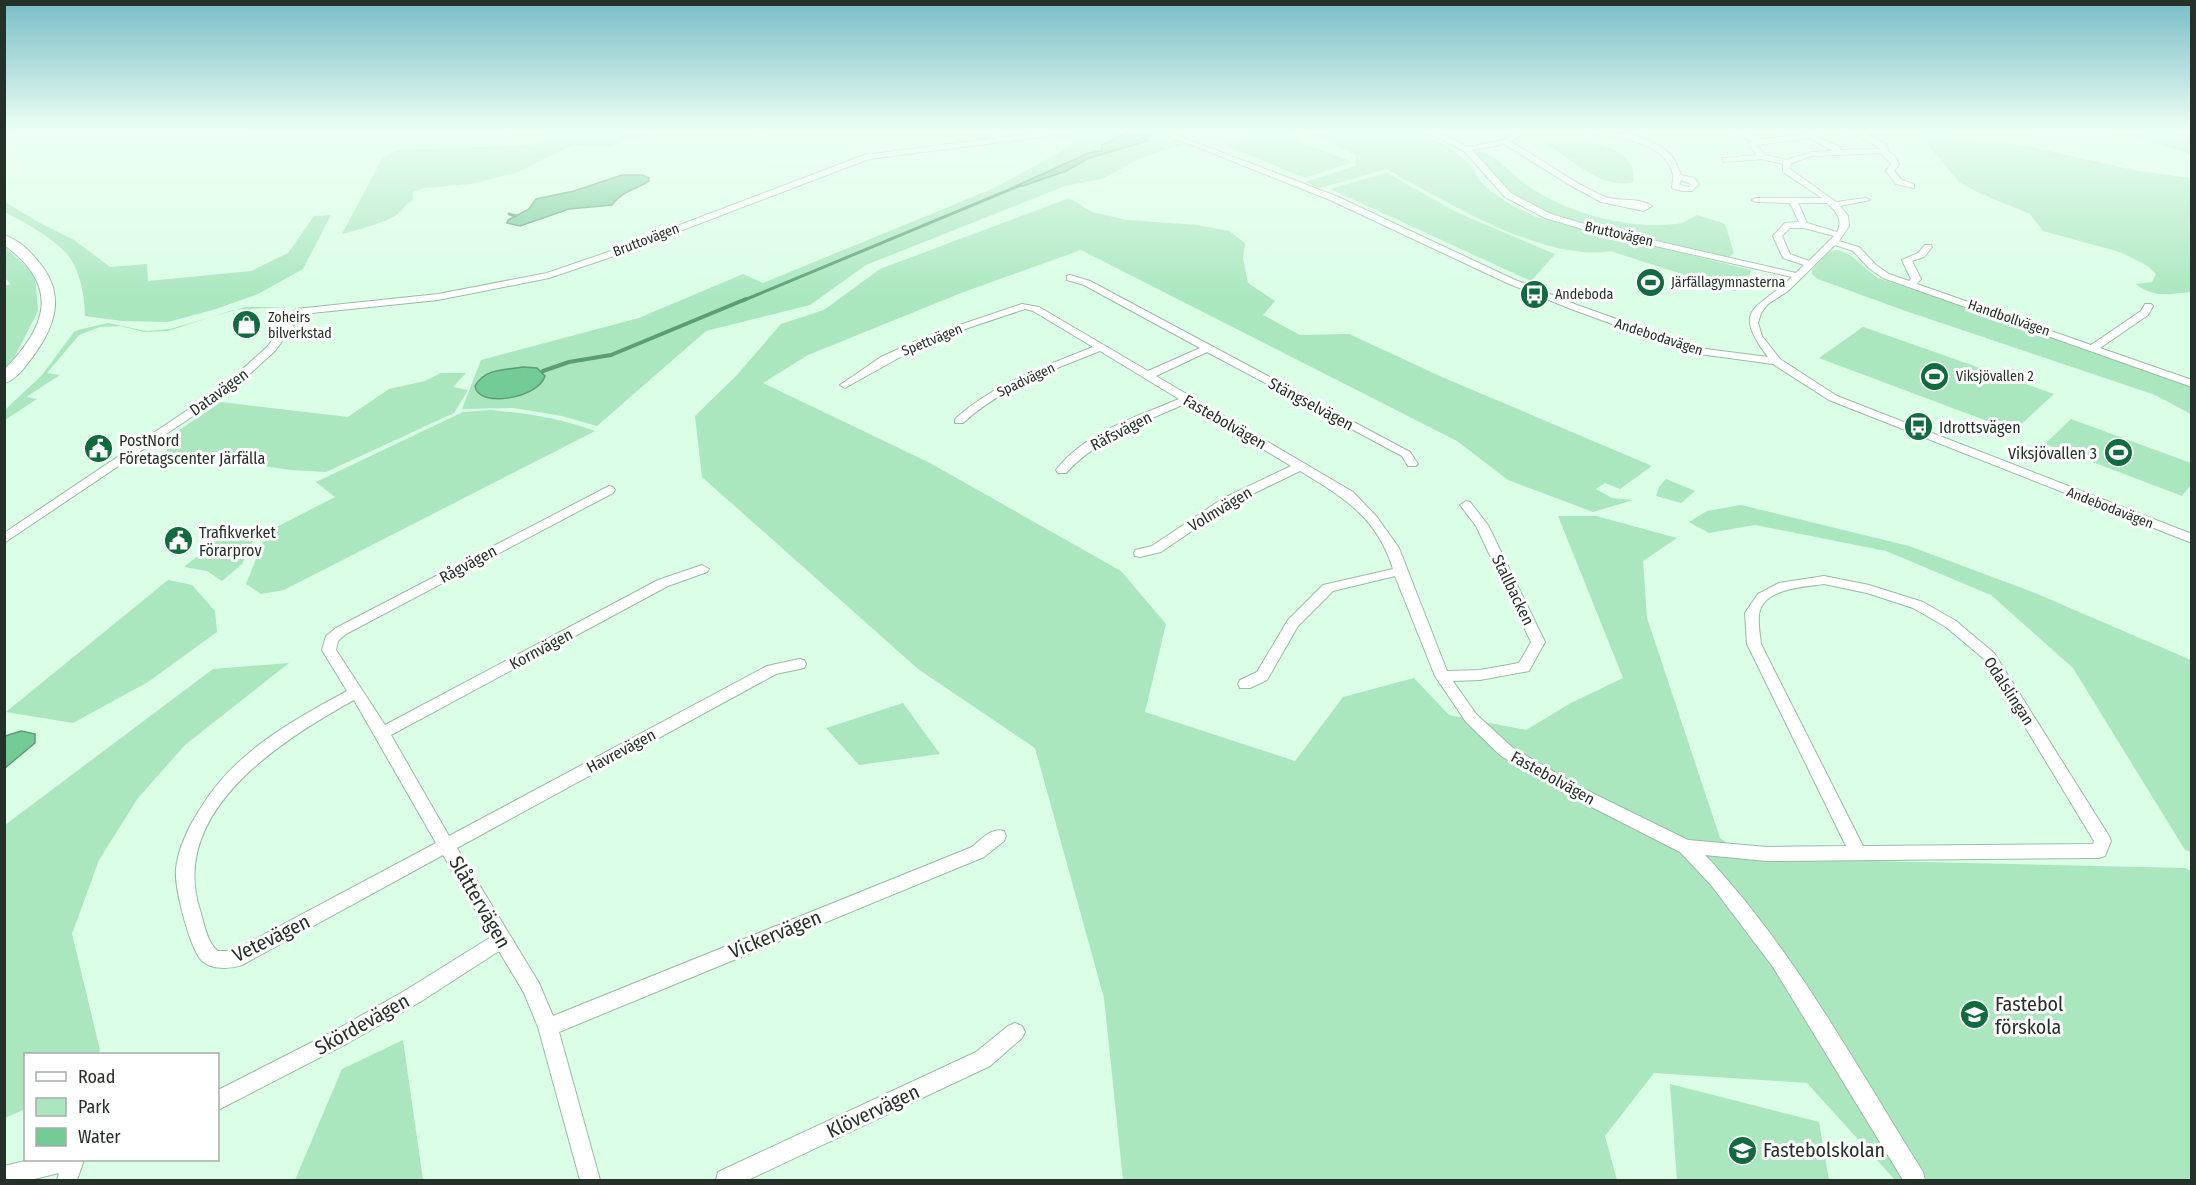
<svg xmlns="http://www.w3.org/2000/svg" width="2196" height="1185" font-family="'Fira Sans Condensed',sans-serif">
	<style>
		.green { fill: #aae7bf }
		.water { fill: #73cb95; stroke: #5b9d74; stroke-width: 1.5 }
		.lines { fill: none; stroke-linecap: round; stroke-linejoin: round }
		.stream-far1 { stroke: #5b9d74; stroke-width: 3 }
		.stream { stroke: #5b9d74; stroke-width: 4 }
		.street-casing { stroke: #9abca5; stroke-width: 2 }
		.secondary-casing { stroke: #9abca5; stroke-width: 2 }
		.street { fill: #fff; fill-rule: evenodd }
		.secondary { fill: #fff; fill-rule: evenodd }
		.labels { text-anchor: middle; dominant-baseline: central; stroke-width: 6; stroke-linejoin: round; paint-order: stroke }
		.far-street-label { font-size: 14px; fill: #243128; stroke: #fff }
		.far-poi-label { font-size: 14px; fill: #243128; stroke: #fff; text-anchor: start }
		.street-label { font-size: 16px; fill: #243128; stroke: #fff }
		.poi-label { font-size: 16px; fill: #243128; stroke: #fff; text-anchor: start }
		.near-street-label { font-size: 20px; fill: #243128; stroke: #fff }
		.near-poi-label { font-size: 20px; fill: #243128; stroke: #fff; text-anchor: start }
	</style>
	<rect width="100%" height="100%" fill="#dafee6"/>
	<!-- green -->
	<g class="green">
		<path d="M553,132H655L608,147L572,145L518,172L471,184L424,188L413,192V200C405,204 402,212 395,216C378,225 360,229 342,234L382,159L395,150L532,145Z"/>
		<polygon points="1071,132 1156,132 1186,143 1139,159 1102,179 1065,186 866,265 810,305 706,331 597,426 562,416 514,408 462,409 481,360 639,318 743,274 763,283 992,189 1075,144 1056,136 1015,143 959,147 1004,143"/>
		<polygon points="1268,132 1274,132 1353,162 1305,178 1224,145"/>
		<path d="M1297,132H1418C1438,140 1458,150 1471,167C1476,173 1479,181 1485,186C1500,200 1518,208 1536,217L1751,270L1748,279L1735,291L1610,251C1546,263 1442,200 1387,169L1320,188L1305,182L1355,166L1356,155L1309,134Z"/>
		<path d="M1917,132L2031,147L2138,171L2191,178V292C2170,294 2154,298 2136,284L2152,282L2156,274L2148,266L2120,252L2043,231L2030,214L1979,193L1959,182Z"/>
		<polygon points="2118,132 2191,132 2191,154 2122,133"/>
		<path d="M1541,140C1569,139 1641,141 1633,182C1598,190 1569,156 1541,140Z"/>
		<path d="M1479,151C1497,155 1509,172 1524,183C1563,212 1627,230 1676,224C1683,224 1691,218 1697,215L1725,224L1734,253L1729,257L1575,221L1537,209L1511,195L1474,153Z"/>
		<polygon points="1387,173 1458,213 1555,254 1531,281 1330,189"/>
		<polygon points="1069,198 1092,212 1127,220 1198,225 1229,231 1245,243 1243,258 1248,283 1275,301 1263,315 1300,335 1349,334 1442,377 1652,466 1620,489 1605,483 1596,489 1612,498 1633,500 1593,512 1508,480 1457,441 1081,250 961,293 808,355 763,383 930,463 1121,571 1166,624 1145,712 1295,761 1343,697 1414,678 1449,715 1526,730 1571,703 1623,678 1558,516 1596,516 1677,538 1643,561 1647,618 1720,838 1750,858 2185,868 2191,871 2191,1180 1895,1180 1807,1083 1654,1073 1605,1136 1617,1180 1123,1180 1104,998 1035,748 918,669 702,477 695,416 736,376 781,324 824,310 880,269"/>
		<path d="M5,202L40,223L74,240L110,267L147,264L148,281L251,271L288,253L314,216L331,215L303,269L258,294L216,309L168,322L122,321L85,316C85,297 80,269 67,254C52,237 24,222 5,212Z"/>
		<polygon points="5,247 35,275 38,311 12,362 5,369 4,286 11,284 5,278"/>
		<path d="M1838,250C1855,255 1864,269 1878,278L2018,324L2191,387V414L2155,395L1900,309L1818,279L1812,274V270L1830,251Z"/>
		<polygon points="246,307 287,307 233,310 168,331 144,332 120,326 100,327 79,335 47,373 60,375 26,397 37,399 5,420 5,410 42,375 74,332 78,330 108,323 146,331 170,329"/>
		<polygon points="1863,327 1872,330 2054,394 2014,431 1819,358"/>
		<polygon points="441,373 466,373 453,387 468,390 454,413 326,472 291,470 166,452 169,437 221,402 348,417 389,389 425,381"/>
		<path d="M490,410C526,413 560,418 595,431L284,590L261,594L246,584L267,532L335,497L316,482L463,412Z"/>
		<polygon points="2071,419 2191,463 2191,485 2182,496 2045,444"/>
		<polygon points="1666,479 1695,491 1681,503 1656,496 1659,487"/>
		<polygon points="1741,505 1909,546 2030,591 2191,660 2191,852 2185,850 2073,668 1991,595 1886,551 1755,525 1709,533 1689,522 1707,511"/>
		<polygon points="233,527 258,531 242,564 222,581 207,571 184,567"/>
		<polygon points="168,580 192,585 215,611 217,632 148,682 73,723 6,712"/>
		<polygon points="289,663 185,745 138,798 99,860 72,934 100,1050 98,1054 26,1054 25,1109 5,1118 5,825 213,669"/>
		<polygon points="903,703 940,754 859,765 826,728"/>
		<polygon points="403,1040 423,1180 295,1180 342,1069"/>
		<polygon points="1670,1084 1819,1122 1829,1180 1677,1180"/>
	</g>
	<!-- water -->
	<g class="water">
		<polygon points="1127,132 1137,132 1150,136 1144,138 1148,140 1144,142 1089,158 1066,171 1023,186 1018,185 1089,153 1101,151 1102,145"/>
		<path d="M622,175H642L649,178V181C635,190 622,191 612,205L569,209L520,226L507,223L508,220L529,209L536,199L574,191Z"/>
		<path d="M523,367L537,368L545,376C539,398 478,409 475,386C485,368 505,370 523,367Z"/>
		<polygon points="21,731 35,734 35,743 5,768 5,736"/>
	</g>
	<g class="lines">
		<!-- stream-far1 -->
		<g class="stream-far1">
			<polyline points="509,214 516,216"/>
			<polyline points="742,301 1021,185"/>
		</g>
		<!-- stream -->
		<polyline class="stream" points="543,371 569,362 611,355 746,299"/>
		<defs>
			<g id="street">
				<polygon points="1045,132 1060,132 1032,138 869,159 617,255 549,278 438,300 302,314 275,351 233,389 4,543 4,533 225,385 267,347 296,309 438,294 547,273 611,251 864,155"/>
				<path d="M1159,132H1168L1336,196L1513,279L1577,305L1698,348L1768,357C1730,307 1758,310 1792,277L1589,231L1545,218L1505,197L1464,151L1427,132H1436L1468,147L1503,140L1518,132H1525L1510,142C1542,158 1570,182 1603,196C1619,203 1637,196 1652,206L1644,211L1601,202L1568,184L1504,144L1472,150L1511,193L1551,214L1591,226L1796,273L1804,265L1783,258L1773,236L1785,223L1799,222L1790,203L1756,202L1752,200L1756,198H1822L1783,172V164L1762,159L1723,162V158H1726L1757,155L1748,144L1752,141L1736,132H1745L1759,139L1810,134L1840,147V150L1881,149L1852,132H1889L1886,134H1865L1886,144L1889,149L1887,151L1895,156L1899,164L1894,171L1902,180L1914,184V188L1896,184L1886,171L1891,164L1881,153L1812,156L1791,163L1790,169L1836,202L1866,198L1870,200L1840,206L1848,216L1849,226L1839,241L1859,247L1876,265L1889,274L1909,281L1911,279L1902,260L1918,253L1925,245H1931L1932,247L1924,257L1912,261L1921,279L1917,284L2091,345L2141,311L2145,304H2151L2153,306L2148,315L2100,348L2192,380V387L1883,278L1870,269L1853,251L1835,245L1788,291L1768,304L1761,313L1758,323L1762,336L1780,359L1837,396L2192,534V543L1829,400L1773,364L1692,353L1571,309L1507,283L1330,200ZM1809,138L1833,151L1811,152L1787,160L1765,155L1756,145ZM1798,203H1827C1836,211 1844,220 1837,232L1807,223ZM1790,228H1804L1834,236L1809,261L1790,254L1782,236Z"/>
				<path d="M1592,132C1616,130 1651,136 1670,154C1675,160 1678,168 1681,175L1694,178L1699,184L1692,191H1682L1672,188C1672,184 1674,179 1673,174C1666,149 1638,141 1615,137C1608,136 1599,136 1592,132ZM1681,180L1691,184L1689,187L1679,185Z"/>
				<path d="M1070,275L1090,281L1410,452L1418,464L1416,466H1408L1402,456L1207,352L1156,376L1353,492L1377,517L1399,548L1447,671L1480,670L1519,663L1531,642L1476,526L1460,505L1466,501L1470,502L1488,525L1545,642L1529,671L1480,680L1453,681L1476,714L1513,748L1578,786L1688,840L1767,847L1846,846L1747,644L1745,613L1758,594L1779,583L1824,576L1869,585L1923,602L1956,621L1994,653L2109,836L2111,841L2105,856L2099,858L1767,861L1705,855C1793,948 1855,1064 1923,1172L1925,1180H1903L1773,967L1711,885L1680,852L1566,794L1501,756L1466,722L1435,676L1395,576L1333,591L1298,626L1267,680L1250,688H1240L1238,684L1240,680L1257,672L1288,620L1323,585L1393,569C1377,517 1343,497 1300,471L1230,505L1161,552L1140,557L1135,556L1134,553L1135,550L1152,546L1222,499L1291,466L1187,403C1144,422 1099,437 1066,473H1058L1056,470C1085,432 1137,417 1179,399L1100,351C1051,371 1002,387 963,423H955V419C995,383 1044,367 1093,347L1033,311L1025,309L959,331L911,351L845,388L840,385L881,357L927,336L1022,304L1039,307L1148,371L1200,348L1084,285L1067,280V276ZM1824,584L1867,593L1913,608L1946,627L1984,659L2094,841L2093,844L1863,846L1761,644C1760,635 1758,624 1759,615C1762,588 1804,587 1824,584Z"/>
				<path d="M609,486L613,487L615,490L613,493L346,634L338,641L336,650L385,725L658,580L702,565L709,569L707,572L668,586L391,735L449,836L767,666L799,659L804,660L806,664L804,668L776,674L457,848L539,983L553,1016L972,847C981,840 991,827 1004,831L1006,836L1004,841L984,857L559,1032L600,1180H580L538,1027L524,993L499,951L420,1002L348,1043L218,1110V1090L334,1031L406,990L491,937L443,855L242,965C230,969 212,970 202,961C190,949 174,887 176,869C178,848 190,824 202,806C235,752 293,720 347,691L322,650L326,636L336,628ZM354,700L436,843L233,951H218C207,943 204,923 200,910C168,812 281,740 354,700Z"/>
				<polygon points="1015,1023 1022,1026 1025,1032 1022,1038 990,1066 748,1180 716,1180 718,1172 976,1052 1008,1026"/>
				<polygon points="29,1160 84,1160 77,1180 57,1180 59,1173 30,1180 4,1180 4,1166"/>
			</g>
			<path id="secondary" d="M4,235C17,239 29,250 37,260C67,294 56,326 31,359C25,367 15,381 4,383V370C48,326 60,285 4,245Z"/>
		</defs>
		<!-- street casing -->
		<use href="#street" class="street-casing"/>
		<!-- secondary casing -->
		<use href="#secondary" class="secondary-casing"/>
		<!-- street -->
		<use href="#street" class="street"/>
		<!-- secondary -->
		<use href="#secondary" class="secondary"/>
	</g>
	<!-- sky -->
	<linearGradient id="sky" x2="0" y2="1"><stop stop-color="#79bdc7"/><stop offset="0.44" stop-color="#eefff4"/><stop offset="1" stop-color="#eefff4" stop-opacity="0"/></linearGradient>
	<rect width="2196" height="297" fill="url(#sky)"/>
	<!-- icons -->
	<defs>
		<symbol id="stadium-disc" viewBox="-11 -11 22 22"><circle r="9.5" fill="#106b3e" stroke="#fff"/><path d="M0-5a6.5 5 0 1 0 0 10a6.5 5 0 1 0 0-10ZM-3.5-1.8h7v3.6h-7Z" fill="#fff"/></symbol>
		<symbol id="bus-disc" viewBox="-11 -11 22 22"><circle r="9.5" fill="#106b3e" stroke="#fff"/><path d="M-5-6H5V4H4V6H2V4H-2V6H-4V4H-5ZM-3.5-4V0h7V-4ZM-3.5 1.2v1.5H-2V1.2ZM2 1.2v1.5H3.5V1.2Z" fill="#fff"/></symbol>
		<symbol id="shop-disc" viewBox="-11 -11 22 22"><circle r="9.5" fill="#106b3e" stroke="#fff"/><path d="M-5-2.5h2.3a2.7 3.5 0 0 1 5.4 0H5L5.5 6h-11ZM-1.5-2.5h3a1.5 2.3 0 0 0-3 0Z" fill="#fff"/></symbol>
		<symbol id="civic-disc" viewBox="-11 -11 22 22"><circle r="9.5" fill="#106b3e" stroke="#fff"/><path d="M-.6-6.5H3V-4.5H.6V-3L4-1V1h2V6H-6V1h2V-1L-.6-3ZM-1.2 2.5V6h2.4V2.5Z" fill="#fff"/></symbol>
		<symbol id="school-disc" viewBox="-11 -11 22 22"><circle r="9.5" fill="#106b3e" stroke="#fff"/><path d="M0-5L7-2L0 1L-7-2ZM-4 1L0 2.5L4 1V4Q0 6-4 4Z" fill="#fff"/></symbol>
	</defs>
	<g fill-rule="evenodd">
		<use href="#stadium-disc" x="1634" y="266" width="33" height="33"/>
		<use href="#bus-disc" x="1518" y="278" width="33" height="33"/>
		<use href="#shop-disc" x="230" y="308" width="33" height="33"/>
		<use href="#stadium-disc" x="1918" y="360" width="33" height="33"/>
		<use href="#bus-disc" x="1902" y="410" width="33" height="33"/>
		<use href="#civic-disc" x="82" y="432" width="33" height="33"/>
		<use href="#stadium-disc" x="2102" y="436" width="33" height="33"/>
		<use href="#civic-disc" x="162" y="524" width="33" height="33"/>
		<use href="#school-disc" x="1958" y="998" width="33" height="33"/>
		<use href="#school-disc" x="1726" y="1134" width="33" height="33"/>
	</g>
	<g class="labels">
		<!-- far-street labels -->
		<g class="far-street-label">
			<text transform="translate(1619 234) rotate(13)">Bruttovägen</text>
			<text transform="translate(646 240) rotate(-21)">Bruttovägen</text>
			<text transform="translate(2009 318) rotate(19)">Handbollvägen</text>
			<text transform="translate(1659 337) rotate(18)">Andebodavägen</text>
			<text transform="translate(932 340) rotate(-22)">Spettvägen</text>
			<text transform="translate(1026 380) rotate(-25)">Spadvägen</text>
			<text transform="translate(2110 508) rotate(21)">Andebodavägen</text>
		</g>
		<!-- far-poi labels -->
		<g class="far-poi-label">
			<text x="1671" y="282">Järfällagymnasterna</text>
			<text x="1555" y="294">Andeboda</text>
			<text x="268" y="317">Zoheirs<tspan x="268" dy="16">bilverkstad</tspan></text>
			<text x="1956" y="376">Viksjövallen 2</text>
		</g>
		<!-- street labels -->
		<g class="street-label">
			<text transform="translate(219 392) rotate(-36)">Datavägen</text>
			<text transform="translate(1311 404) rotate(28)">Stängselvägen</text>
			<text transform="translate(1225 422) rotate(30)">Fastebolvägen</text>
			<text transform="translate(1121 431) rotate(-27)">Räfsvägen</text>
			<text transform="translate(1220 509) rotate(-31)">Volmvägen</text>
			<text transform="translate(468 564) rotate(-28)">Rågvägen</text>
			<text transform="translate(1513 590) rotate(64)">Stallbacken</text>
			<text transform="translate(541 649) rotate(-28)">Kornvägen</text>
			<text transform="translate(2009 691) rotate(57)">Odalslingan</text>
			<text transform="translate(621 751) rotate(-28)">Havrevägen</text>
			<text transform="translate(1553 778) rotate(29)">Fastebolvägen</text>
		</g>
		<!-- poi labels -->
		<g class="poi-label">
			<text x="1939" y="427">Idrottsvägen</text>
			<text x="119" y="440">PostNord<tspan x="119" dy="18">Företagscenter Järfälla</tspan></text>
			<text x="2097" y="453" text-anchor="end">Viksjövallen 3</text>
			<text x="199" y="532">Trafikverket<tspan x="199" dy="18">Förarprov</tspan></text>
		</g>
		<!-- near-street labels -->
		<g class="near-street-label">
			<text transform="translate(480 902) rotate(60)">Slåttervägen</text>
			<text transform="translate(775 934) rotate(-22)">Vickervägen</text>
			<text transform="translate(271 938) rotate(-26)">Vetevägen</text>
			<text transform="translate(362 1024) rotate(-29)">Skördevägen</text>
			<text transform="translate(873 1111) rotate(-25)">Klövervägen</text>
		</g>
		<!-- near-poi labels -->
		<g class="near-poi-label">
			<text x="1995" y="1004">Fastebol<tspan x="1995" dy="23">förskola</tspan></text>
			<text x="1763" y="1150">Fastebolskolan</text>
		</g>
	</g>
	<!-- border -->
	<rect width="2196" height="1185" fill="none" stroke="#243128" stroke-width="12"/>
	<!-- legend -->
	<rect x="24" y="1053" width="195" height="108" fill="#ffffff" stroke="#a7ada9" stroke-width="1.5"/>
	<rect x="36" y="1072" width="30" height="9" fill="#ffffff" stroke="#a7ada9" stroke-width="1.5"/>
	<text x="78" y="1083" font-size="18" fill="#243128">Road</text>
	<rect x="36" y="1098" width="30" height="18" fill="#aae7bf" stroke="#a7ada9" stroke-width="1.5"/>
	<text x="78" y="1113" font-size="18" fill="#243128">Park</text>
	<rect x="36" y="1128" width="30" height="18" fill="#73cb95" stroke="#a7ada9" stroke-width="1.5"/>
	<text x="78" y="1143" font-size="18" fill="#243128">Water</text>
</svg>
